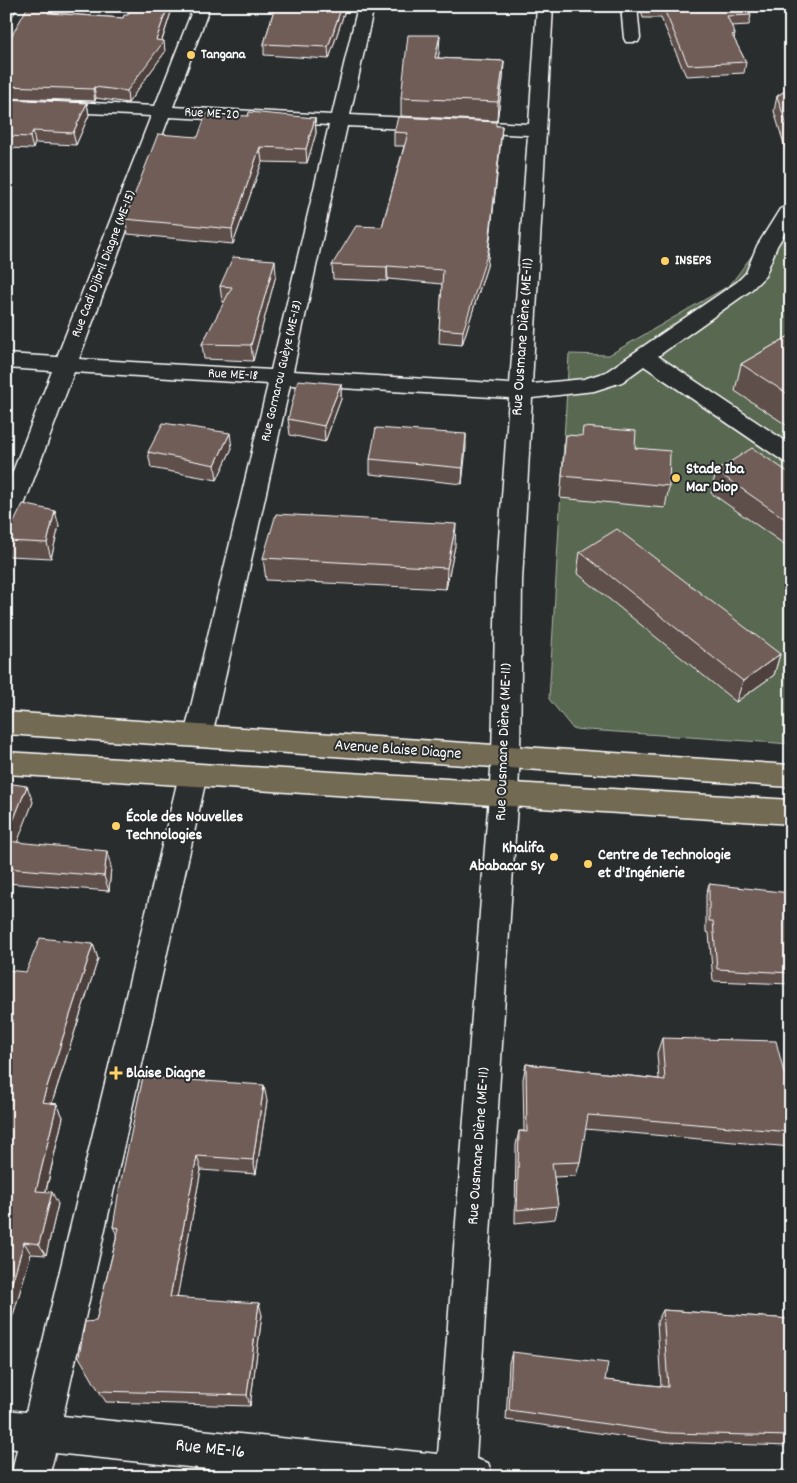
<svg xmlns="http://www.w3.org/2000/svg" width="797" height="1483" font-family="Dekko,sans-serif">
	<style>
		.green { fill: #596851; stroke: #acb4a8 }
		.lines { fill: none; stroke-linecap: round; stroke-linejoin: round }
		.minor-casing { stroke: #fff; stroke-width: 3 }
		.major-casing { stroke: #fff; stroke-width: 3 }
		.minor { fill: #2a2d2e; fill-rule: evenodd }
		.major { fill: #726b52; fill-rule: evenodd }
		.wall { fill: #5f504c; stroke: #fff }
		.shaded-wall { fill: #4e413e; stroke: #fff }
		.building { fill: #6f5d58; stroke: #fff }
		.poi-dot { fill: #ffd166; stroke: #2a2d2e; stroke-width: 2 }
		.labels { text-anchor: middle; dominant-baseline: central; stroke-width: 4; stroke-linejoin: round; paint-order: stroke }
		.far-poi-label { font-size: 14px; font-weight: bold; fill: #fff; stroke: #2a2d2e; text-anchor: start }
		.far-street-label { font-size: 14px; fill: #fff; stroke: #2a2d2e }
		.street-label { font-size: 16px; fill: #fff; stroke: #2a2d2e }
		.poi-label { font-size: 16px; font-weight: bold; fill: #fff; stroke: #2a2d2e; text-anchor: start }
		.near-street-label { font-size: 19px; fill: #fff; stroke: #2a2d2e }
	</style>
	<rect width="100%" height="100%" fill="#2a2d2e"/>
	<filter id="ink" filterUnits="userSpaceOnUse"><feTurbulence type="fractalNoise" baseFrequency=".02" numOctaves="2"/><feDisplacementMap in="SourceGraphic" scale="10" xChannelSelector="R" yChannelSelector="G"/><feConvolveMatrix kernelMatrix="1 2 1 2 8 2 1 2 1" color-interpolation-filters="sRGB"/></filter>
	<g filter="url(#ink)">
		<!-- green -->
		<polygon class="green" points="791,203 791,744 573,729 549,699 569,354 609,355 730,285"/>
		<g class="lines">
			<defs>
				<g id="minor">
					<polygon points="19,6 35,6 14,44 12,48 6,49 6,28"/>
					<path d="M194,6H210L173,107L332,115L358,6H374L350,115L529,124L537,6H553L532,384L584,379L606,372L737,282L746,273L757,246L780,209L791,204V223L777,246L765,276L751,290L658,356L791,445V464L783,461L644,366L622,382L594,391L532,398L522,581L520,757L476,1459L488,1463L493,1477H284L55,1453L49,1477H11L17,1449L6,1448V1410L26,1412L179,775L183,767L193,764L203,767L207,775L63,1416L438,1454L492,757L496,581L509,398L290,385L212,736L208,744L198,747L188,744L184,736L268,384L74,372L18,521L15,527L6,529V489L52,371L6,368V354L57,357L151,116L6,109V99L155,106ZM169,117L329,125L271,370L79,359ZM347,126L528,135L510,384L293,371Z"/>
					<polygon points="621,6 637,6 640,38 638,42 626,42 624,38"/>
				</g>
				<g id="major">
					<polygon points="6,712 791,765 791,787 6,734"/>
					<polygon points="6,752 791,800 791,824 6,774"/>
				</g>
			</defs>
			<!-- minor casing -->
			<use href="#minor" class="minor-casing"/>
			<!-- major casing -->
			<use href="#major" class="major-casing"/>
			<!-- minor -->
			<use href="#minor" class="minor"/>
			<!-- major -->
			<use href="#major" class="major"/>
		</g>
		<!-- wall -->
		<g class="wall">
			<polygon points="173,6 162,41 165,52 128,103 96,98 95,101 6,98 6,39 11,37 52,7 53,13 123,18 128,15"/>
			<polygon points="275,6 356,6 356,7 346,7 329,59 264,55 264,44"/>
			<polygon points="375,6 428,6 427,10 375,8"/>
			<polygon points="640,6 747,6 751,15 749,25 731,26 735,34 734,39 746,62 744,73 686,76 661,18 643,18"/>
			<polygon points="439,53 438,58 504,61 503,79 497,121 401,116 401,98"/>
			<polygon points="791,87 791,154 787,154 774,111 777,96"/>
			<polygon points="6,99 87,103 89,115 76,145 35,143 33,149 9,148 6,153"/>
			<polygon points="248,116 315,118 316,133 307,163 262,162 233,244 128,234 125,219 198,137"/>
			<polygon points="496,126 502,126 501,140 487,266 462,345 439,343 442,284 388,279 387,281 333,279 332,265 382,227 404,146 394,146 394,132"/>
			<polygon points="276,275 253,361 204,359 202,344 225,302 222,302 220,286"/>
			<polygon points="791,335 791,428 735,391 741,364"/>
			<polygon points="341,384 341,399 325,442 290,435 288,419"/>
			<polygon points="466,434 462,484 370,474 370,459"/>
			<polygon points="566,435 635,448 669,486 665,508 560,498"/>
			<polygon points="232,448 217,480 151,468 148,452"/>
			<polygon points="716,471 791,474 791,549 711,493"/>
			<polygon points="59,526 51,558 9,556 6,546 6,538"/>
			<polygon points="455,546 446,589 266,580 263,558"/>
			<polygon points="580,552 780,654 774,675 736,702 577,573"/>
			<polygon points="6,783 33,802 17,842 111,867 109,891 6,883"/>
			<polygon points="709,884 791,903 790,984 713,981 709,933 706,932 706,895"/>
			<polygon points="93,944 98,959 52,1103 57,1104 63,1117 46,1192 58,1204 46,1255 31,1254 6,1339 26,972"/>
			<polygon points="662,1038 791,1094 791,1147 585,1129 580,1162 576,1176 554,1177 558,1206 555,1219 515,1223 516,1145 519,1131 524,1131 523,1079 526,1064 659,1079 657,1053"/>
			<polygon points="143,1077 267,1101 256,1174 201,1170 177,1297 262,1315 250,1406 106,1402 99,1391 96,1321 117,1235 113,1227"/>
			<polygon points="663,1310 791,1319 791,1446 663,1442 506,1420 509,1363 512,1352 605,1380 661,1386 657,1322"/>
		</g>
		<!-- shaded-wall -->
		<g class="shaded-wall">
			<polygon points="7,6 9,6 11,15 6,24 6,8"/>
			<polygon points="168,6 173,6 160,46 164,41 165,52 128,103 127,91 156,40"/>
			<polygon points="342,6 346,7 329,59 328,47"/>
			<polygon points="52,7 54,19 48,13"/>
			<polygon points="440,35 439,53 434,76 435,58"/>
			<polygon points="504,61 503,79 497,121 498,102"/>
			<polygon points="94,87 96,98 95,101 93,89"/>
			<polygon points="87,103 89,115 76,145 73,133"/>
			<polygon points="315,118 316,133 307,163 306,149"/>
			<polygon points="502,126 487,266 462,345 463,331"/>
			<polygon points="33,131 35,143 33,149 30,137"/>
			<polygon points="6,136 7,136 9,148 6,153"/>
			<polygon points="260,147 262,162 233,244 232,229"/>
			<polygon points="275,260 276,275 253,361 251,345"/>
			<polygon points="387,266 388,279 387,281"/>
			<polygon points="341,384 341,399 325,442 324,426"/>
			<polygon points="230,433 232,448 217,480 215,465"/>
			<polygon points="466,434 466,449 462,484 463,468"/>
			<polygon points="55,511 59,526 51,558 47,543"/>
			<polygon points="456,524 455,546 446,589 447,568"/>
			<polygon points="780,654 774,675 736,702 743,681"/>
			<polygon points="27,786 33,802 12,856 6,843 6,839"/>
			<polygon points="107,851 111,867 109,891 104,876"/>
			<polygon points="93,944 98,959 48,1115 42,1102"/>
			<polygon points="264,1085 267,1101 256,1174 253,1160"/>
			<polygon points="57,1104 63,1117 43,1203 36,1191"/>
			<polygon points="197,1156 201,1170 175,1309 170,1297"/>
			<polygon points="52,1192 58,1204 46,1255 39,1244"/>
			<polygon points="24,1242 31,1254 6,1339 6,1303"/>
			<polygon points="259,1303 262,1315 250,1406 247,1395"/>
		</g>
		<!-- building -->
		<g class="building">
			<polygon points="28,6 52,7 48,13 123,18 124,15 128,15 133,6 168,6 156,40 164,41 127,91 94,87 93,89 6,86 6,39 11,37"/>
			<polygon points="275,6 342,6 328,47 264,44"/>
			<polygon points="644,6 747,6 751,15 727,16 735,34 732,35 746,62 688,65 663,7 644,8"/>
			<polygon points="408,35 440,35 435,58 504,61 498,102 401,98"/>
			<polygon points="791,87 791,138 777,96"/>
			<polygon points="6,99 87,103 73,133 33,131 30,137 7,136 6,136"/>
			<polygon points="249,112 315,118 306,149 260,147 232,229 125,219 158,134 198,137 206,114 248,116"/>
			<polygon points="398,117 496,122 496,126 502,126 488,252 463,331 439,329 443,270 387,266 387,267 332,265 356,226 382,227 408,133 394,132"/>
			<polygon points="233,257 275,260 251,345 202,344 232,287 220,286"/>
			<polygon points="791,335 791,396 741,364"/>
			<polygon points="298,380 341,384 324,426 288,419"/>
			<polygon points="163,423 230,433 215,465 148,452"/>
			<polygon points="583,427 636,431 635,448 670,451 669,486 562,476 566,435 582,436"/>
			<polygon points="376,428 466,434 463,468 370,459"/>
			<polygon points="752,448 791,474 791,523 716,471"/>
			<polygon points="23,504 55,511 47,543 6,541 6,538"/>
			<polygon points="276,514 456,524 447,568 263,558"/>
			<polygon points="617,529 780,654 743,681 580,552"/>
			<polygon points="6,783 27,786 6,839"/>
			<polygon points="6,841 107,851 104,876 6,868"/>
			<polygon points="709,884 790,893 791,973 717,969 713,921 709,921"/>
			<polygon points="40,938 93,944 42,1102 57,1104 36,1191 52,1192 39,1244 24,1242 6,1303 6,970 26,972"/>
			<polygon points="662,1038 776,1041 789,1093 791,1094 791,1132 588,1115 580,1162 552,1163 558,1206 517,1210 519,1131 527,1132 526,1064 665,1080"/>
			<polygon points="143,1077 264,1085 253,1160 197,1156 170,1297 259,1303 247,1395 99,1391 79,1357 85,1322 96,1321 119,1228 113,1227 119,1190"/>
			<polygon points="663,1310 791,1319 791,1436 669,1433 509,1410 512,1352 608,1363 605,1380 668,1387"/>
		</g>
	</g>
	<!-- markers -->
	<g class="poi-dot">
		<circle cx="191" cy="55" r="5"/>
		<circle cx="665" cy="261" r="5"/>
		<circle cx="676" cy="478" r="5"/>
		<circle cx="116" cy="826" r="5"/>
		<circle cx="554" cy="857" r="5"/>
		<circle cx="588" cy="864" r="5"/>
		<path d="M113.5 1065.5h5v5h5v5h-5v5h-5v-5h-5v-5h5z"/>
	</g>
	<g class="labels">
		<!-- far-poi labels -->
		<g class="far-poi-label">
			<text x="201" y="55">Tangana</text>
			<text x="675" y="261">INSEPS</text>
		</g>
		<!-- far-street labels -->
		<g class="far-street-label">
			<text transform="translate(212 114) rotate(3)">Rue ME-20</text>
			<text transform="translate(104 264) rotate(-69)">Rue Cadi Djibril Diagne (ME-15)</text>
			<text transform="translate(282 371) rotate(-77)">Rue Gornarou Guèye (ME-13)</text>
			<text transform="translate(233 375) rotate(3)">Rue ME-18</text>
		</g>
		<!-- street labels -->
		<g class="street-label">
			<text transform="translate(523 337) rotate(-86)">Rue Ousmane Diène (ME-11)</text>
			<text transform="translate(504 742) rotate(-88)">Rue Ousmane Diène (ME-11)</text>
			<text transform="translate(398 750) rotate(4)">Avenue Blaise Diagne</text>
			<text transform="translate(479 1146) rotate(-86)">Rue Ousmane Diène (ME-11)</text>
		</g>
		<!-- poi labels -->
		<g class="poi-label">
			<text x="686" y="469">Stade Iba<tspan x="686" dy="18">Mar Diop</tspan></text>
			<text x="126" y="817">École des Nouvelles<tspan x="126" dy="18">Technologies</tspan></text>
			<text x="544" y="848" text-anchor="end">Khalifa<tspan x="544" dy="18">Ababacar Sy</tspan></text>
			<text x="598" y="855">Centre de Technologie<tspan x="598" dy="18">et d'Ingénierie</tspan></text>
			<text x="126" y="1073">Blaise Diagne</text>
		</g>
		<!-- near-street labels -->
		<g class="near-street-label">
			<text transform="translate(210 1450) rotate(6)">Rue ME-16</text>
		</g>
	</g>
	<!-- margin -->
	<rect width="797" height="1483" fill="none" stroke="#2a2d2e" stroke-width="25"/>
	<rect x="12" y="12" width="772" height="1458" fill="none" stroke="#fff" stroke-width="2" filter="url(#ink)"/>
</svg>
